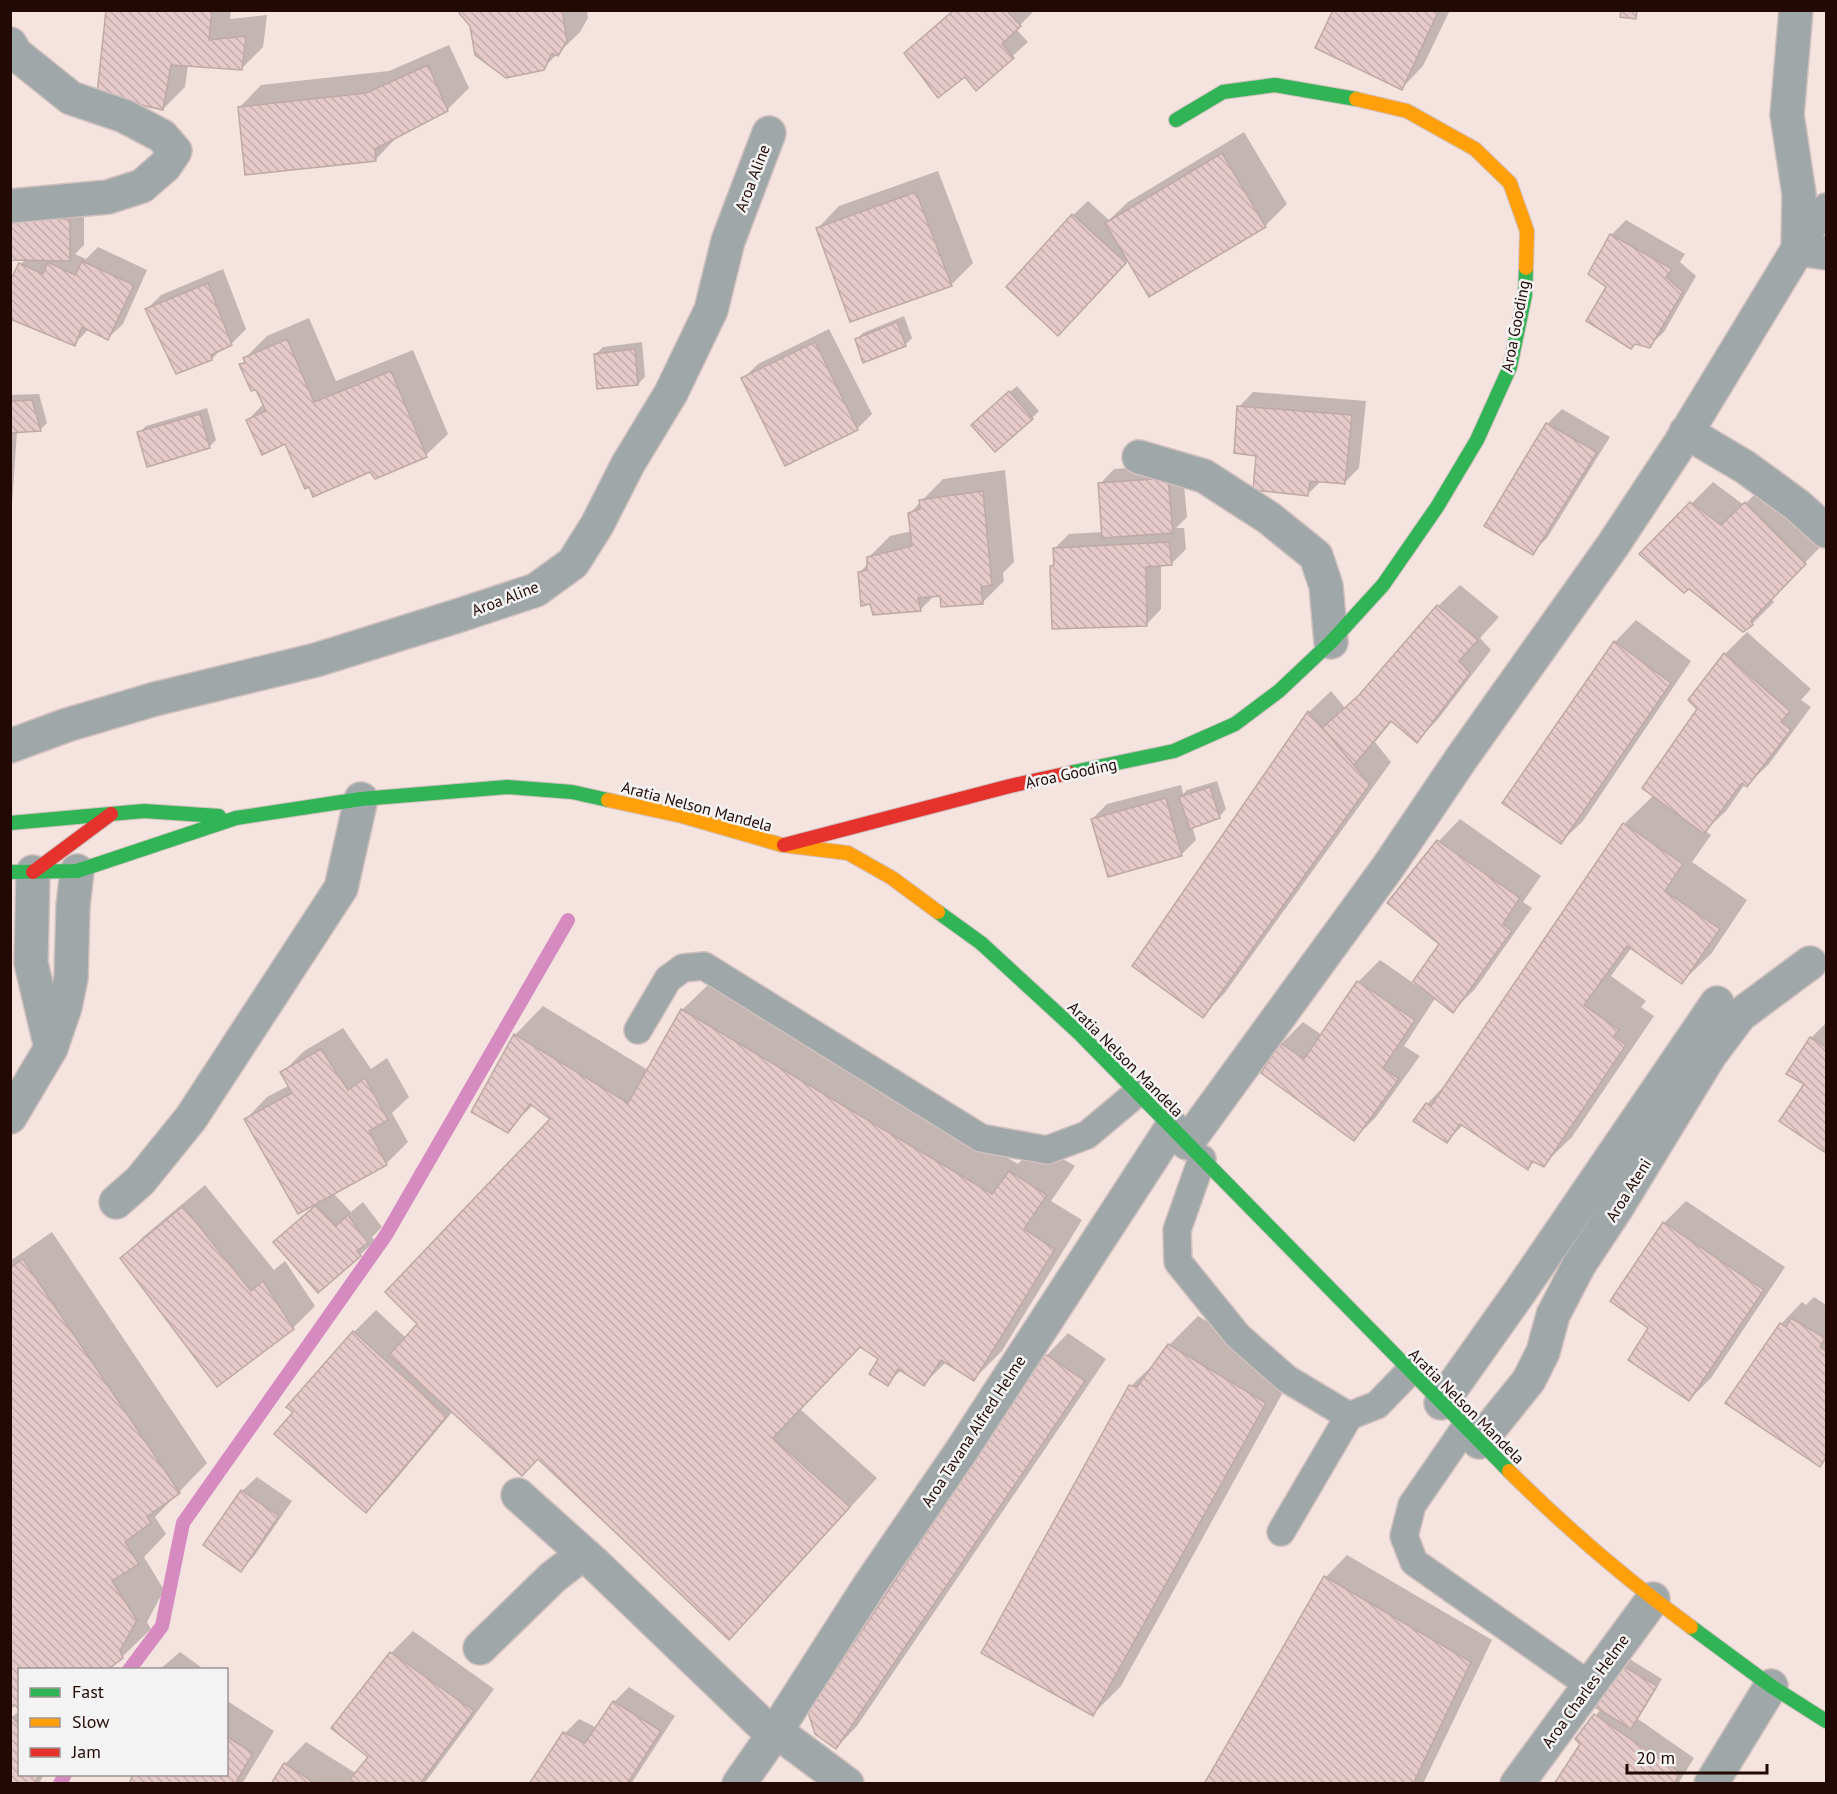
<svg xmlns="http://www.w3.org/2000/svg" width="1837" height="1794" font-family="'PT Sans',sans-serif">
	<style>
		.shadow { fill: #0003 }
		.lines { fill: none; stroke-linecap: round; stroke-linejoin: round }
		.stream { stroke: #d58ac0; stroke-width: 14 }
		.building { fill: url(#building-back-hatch); stroke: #bea9a7; stroke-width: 1.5 }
		.lane-casing { stroke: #d1c1be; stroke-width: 30 }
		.street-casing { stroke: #d1c1be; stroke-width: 36 }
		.fast-casing { stroke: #d1c1be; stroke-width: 16 }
		.slow-casing { stroke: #d1c1be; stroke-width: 16 }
		.jam-casing { stroke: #d1c1be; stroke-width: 16 }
		.lane { stroke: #9fa7a9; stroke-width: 27 }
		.street { stroke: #9fa7a9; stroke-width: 33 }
		.fast { stroke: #30b455; stroke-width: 14 }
		.slow { stroke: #ff9f0a; stroke-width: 14 }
		.jam { stroke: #e5322d; stroke-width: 14 }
		.labels { text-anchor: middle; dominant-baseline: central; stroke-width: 5; stroke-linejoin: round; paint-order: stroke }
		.street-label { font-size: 16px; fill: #220904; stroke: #f3f3f3 }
	</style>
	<defs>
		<pattern id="building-back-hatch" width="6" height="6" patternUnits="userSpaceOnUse" patternTransform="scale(1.5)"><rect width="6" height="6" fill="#e6caca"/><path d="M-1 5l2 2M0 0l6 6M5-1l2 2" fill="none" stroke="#c5acac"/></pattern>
	</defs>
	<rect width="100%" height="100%" fill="#f4e3df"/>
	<!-- shadow -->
	<g class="shadow">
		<polygon points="107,10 231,10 230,19 267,15 263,47 241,69 188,64 185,87 163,109"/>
		<polygon points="461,10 587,10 588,18 580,32 543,68 472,25"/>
		<polygon points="953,10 1035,10 1016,29 1028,42 976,89 965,75 906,53"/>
		<polygon points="1334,10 1450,10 1423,66 1402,88"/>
		<polygon points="449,45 469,88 447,110 397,136 397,137 376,159 240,107 261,85 389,71"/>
		<polygon points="1244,132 1287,204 1265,226 1150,295 1128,260 1073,320 1073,215 1088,201 1109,220 1128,202"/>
		<polygon points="938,171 973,263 951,285 818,228 839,206"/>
		<polygon points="84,205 84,245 75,254 86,259 98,247 147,270 123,324 108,338 89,329 74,344 10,285 21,264 26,259 10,216"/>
		<polygon points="1626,220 1685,254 1680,262 1696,276 1664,332 1649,346 1608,287 1611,235"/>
		<polygon points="223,269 246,329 231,344 223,347 212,359 147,309 161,295"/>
		<polygon points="904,316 912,338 905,345 856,340 863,333"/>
		<polygon points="309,318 336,381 413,350 448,434 426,455 371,470 285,442 248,420 264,403 241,365 246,360 245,358 267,336"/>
		<polygon points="829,329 872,414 857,429 743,379 758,364"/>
		<polygon points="642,342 645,377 638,384 596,354 603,347"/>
		<polygon points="1017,386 1039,411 1032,418 980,418"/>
		<polygon points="1253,392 1366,401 1359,468 1344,483 1321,481 1308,494 1258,454 1239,407"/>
		<polygon points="39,394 47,423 41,429 17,431 12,504 10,506 10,395"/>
		<polygon points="207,408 216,440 209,447 139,433 146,426"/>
		<polygon points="1562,409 1610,437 1547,538 1532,553 1547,424"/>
		<polygon points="1182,464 1187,517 1176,528 1184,528 1186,549 1171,564 1161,565 1161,609 1147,624 1051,566 1056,562 1055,548 1069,534 1103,532 1100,484 1114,469"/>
		<polygon points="1005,470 1014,562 1003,573 1004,581 982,603 941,594 935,595 920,610 859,573 868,564 868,558 890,536 912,531 910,513 943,479"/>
		<polygon points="1713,482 1744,505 1767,482 1826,541 1771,598 1774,602 1752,624 1689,587 1641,554"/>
		<polygon points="1460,585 1499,617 1480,638 1491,650 1438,719 1417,741 1392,721 1375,742 1391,762 1224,994 1202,1016 1309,712 1331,691 1345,708 1369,686 1438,606"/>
		<polygon points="1636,620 1691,661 1583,821 1561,842 1615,642"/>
		<polygon points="1747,632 1811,689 1801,700 1811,707 1769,764 1747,785 1745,784 1726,811 1705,831 1711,835 1692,862 1747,900 1711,954 1682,982 1632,947 1611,976 1646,1001 1641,1007 1654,1016 1572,1137 1543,1165 1535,1161 1528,1168 1463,1125 1447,1141 1427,1104 1451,1079 1624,824 1654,795 1699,709 1690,700 1725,654"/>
		<polygon points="1217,781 1226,809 1220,816 1192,826 1196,840 1181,855 1092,819 1107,804 1181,785 1183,794 1187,790"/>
		<polygon points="1460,819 1541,876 1523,902 1532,908 1475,989 1453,1011 1436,997 1404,1046 1420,1056 1376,1117 1354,1139 1281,1044 1303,1022 1322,1035 1358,982 1380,960 1419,987 1441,944 1439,841"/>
		<polygon points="711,982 1018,1164 1038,1144 1075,1166 1051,1201 1082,1220 1002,1351 974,1379 946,1362 924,1384 901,1370 887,1384 880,1358 861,1345 800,1409 877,1478 757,1610 729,1638 539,1457 453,1411 387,1490 366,1511 354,1332 376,1310 406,1338 419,1324 552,1119 533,1105 507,1131 515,1035 543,1006 648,1070 682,1010"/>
		<polygon points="1826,1023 1826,1151 1781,1121 1806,1084 1788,1073 1812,1037"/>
		<polygon points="343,1028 371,1069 387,1058 409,1097 392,1113 408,1142 386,1164 333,1193 351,1212 363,1202 382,1227 372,1237 375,1241 360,1255 275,1242 318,1203 246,1119 267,1097 290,1085 282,1073 304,1051"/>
		<polygon points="205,1185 274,1270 285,1261 315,1306 293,1328 122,1258 144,1236"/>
		<polygon points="1686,1201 1785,1267 1711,1378 1689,1400 1650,1328 1664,1223"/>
		<polygon points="52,1232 207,1463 155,1517 166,1534 144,1557 164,1590 147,1622 151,1629 122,1657 20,1670 16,1703 10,1707 10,1261"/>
		<polygon points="1814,1297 1826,1305 1826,1458 1820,1465 1781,1324 1802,1302 1806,1305"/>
		<polygon points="1198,1316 1293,1374 1121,1686 1093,1714 1131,1386 1160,1358 1169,1345"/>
		<polygon points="1068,1333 1106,1359 857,1726 836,1748 810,1712 1047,1355"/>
		<polygon points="257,1477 292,1501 255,1555 241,1570 242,1491"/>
		<polygon points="1347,1555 1492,1640 1423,1784 1206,1784 1326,1577"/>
		<polygon points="413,1631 494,1689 424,1784 272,1784 285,1764 306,1742 357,1774 370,1757 333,1728 391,1653"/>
		<polygon points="180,1652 205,1670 159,1670"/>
		<polygon points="1628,1658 1662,1679 1638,1719 1694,1758 1678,1784 1556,1784 1582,1744 1577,1739 1601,1709"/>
		<polygon points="629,1687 675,1716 631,1784 531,1784 565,1733 579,1719 597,1728 614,1702"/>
		<polygon points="226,1700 274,1731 242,1784 131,1784 226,1774"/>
		<polygon points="20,1711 20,1774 44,1774 39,1784 10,1784 10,1718"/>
	</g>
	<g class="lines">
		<!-- stream -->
		<g class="stream">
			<polyline points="129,1670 162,1626 183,1523 386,1235 568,920"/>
			<polyline points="60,1784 65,1774"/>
		</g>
	</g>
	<!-- building -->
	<g class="building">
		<polygon points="106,10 212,10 209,40 246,36 242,70 171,65 163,110 97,95"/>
		<polygon points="460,10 562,10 567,41 558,56 552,53 544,70 506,78 475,55 470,26 459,13"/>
		<polygon points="954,10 1006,10 1021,26 1002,44 1014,58 976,91 965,77 938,98 904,53"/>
		<polygon points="1333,10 1439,10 1402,90 1315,48"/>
		<polygon points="1621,10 1637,10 1636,19 1620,17"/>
		<polygon points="428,65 448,111 375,149 376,161 245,175 238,107 366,93"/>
		<polygon points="1222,153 1266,227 1149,297 1105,223"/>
		<polygon points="916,192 952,286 850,322 816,228"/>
		<polygon points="1072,214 1126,263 1058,336 1006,287"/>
		<polygon points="10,219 70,219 70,261 10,260"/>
		<polygon points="1610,234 1672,269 1666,277 1683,292 1650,348 1635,344 1631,349 1586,321 1606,287 1588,274"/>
		<polygon points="82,261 134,285 108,340 82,327 75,346 10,319 10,281 19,263 43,274 48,262 75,275"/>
		<polygon points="208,283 232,345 211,355 212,360 176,374 145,309"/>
		<polygon points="897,322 906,346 863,363 855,339"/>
		<polygon points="287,339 314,402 391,371 427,457 375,479 370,472 313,497 309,487 305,489 285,444 262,455 246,420 266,411 256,390 251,391 239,364 245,363 243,358"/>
		<polygon points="815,342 858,430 785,466 741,378"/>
		<polygon points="635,349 638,385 597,389 594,354"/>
		<polygon points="1009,391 1033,419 995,452 971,425"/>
		<polygon points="32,400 41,431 10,433 10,401"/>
		<polygon points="1237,406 1352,415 1345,484 1310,481 1308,496 1253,490 1256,456 1234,453"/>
		<polygon points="200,414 210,448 147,467 137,432"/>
		<polygon points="1546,423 1597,452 1533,555 1484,526"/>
		<polygon points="1168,478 1173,533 1102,538 1098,483"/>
		<polygon points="983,491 992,585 981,587 983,604 941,607 940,596 918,598 921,611 873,615 870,604 861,606 858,572 867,570 867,557 912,546 908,513 920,509 919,500"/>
		<polygon points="1690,502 1721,525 1745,502 1806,564 1751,621 1753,625 1743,632 1689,589 1684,593 1639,554"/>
		<polygon points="1169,542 1172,565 1146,567 1147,626 1052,629 1050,566 1054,565 1053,548"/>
		<polygon points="1437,605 1478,640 1459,661 1470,673 1417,743 1391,721 1354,765 1322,728 1359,695"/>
		<polygon points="1614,641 1671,683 1561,844 1502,803"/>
		<polygon points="1724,653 1790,711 1781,722 1791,730 1747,787 1742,783 1704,834 1642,788 1697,709 1688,700"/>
		<polygon points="1308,711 1370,784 1203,1018 1132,966"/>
		<polygon points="1210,787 1220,818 1190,829 1179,797"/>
		<polygon points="1166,798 1182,856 1108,877 1091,819"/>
		<polygon points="1623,823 1683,864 1665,891 1720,929 1682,984 1627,946 1584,1005 1619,1030 1614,1036 1626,1045 1544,1167 1532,1161 1528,1170 1460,1124 1447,1143 1413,1121 1426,1103 1431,1106"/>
		<polygon points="1437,840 1520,898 1503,924 1512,931 1453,1013 1413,981 1439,944 1387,903"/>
		<polygon points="1357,981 1415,1020 1383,1068 1399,1079 1354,1141 1261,1073 1280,1043 1304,1059"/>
		<polygon points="681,1009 992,1194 1009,1171 1047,1195 1024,1229 1055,1249 974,1381 941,1360 924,1386 898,1369 888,1386 869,1374 878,1359 860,1347 773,1438 850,1507 729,1640 538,1459 522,1476 389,1355 417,1324 385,1292 550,1119 530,1104 508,1133 471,1112 514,1034 628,1103"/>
		<polygon points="1810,1037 1826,1047 1826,1153 1779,1121 1804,1084 1786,1074"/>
		<polygon points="321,1049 348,1090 365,1078 388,1120 369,1131 387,1165 298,1214 244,1119 292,1093 280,1072"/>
		<polygon points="316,1205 336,1226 348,1215 368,1243 357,1251 361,1256 318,1293 273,1242"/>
		<polygon points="183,1206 251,1291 263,1281 294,1329 217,1387 120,1258"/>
		<polygon points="1663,1222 1764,1290 1689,1401 1628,1360 1648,1328 1610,1301"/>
		<polygon points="23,1259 180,1493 147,1517 151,1523 125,1542 139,1564 112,1581 137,1620 120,1651 123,1658 107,1670 20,1670 20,1711 15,1705 10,1708 10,1268"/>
		<polygon points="1791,1318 1825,1338 1820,1347 1826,1351 1826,1457 1820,1467 1725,1403 1780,1323 1786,1327"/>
		<polygon points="353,1331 447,1416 366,1513 274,1434 293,1412 286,1407"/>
		<polygon points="1168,1344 1266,1403 1093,1716 981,1653 1129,1385 1137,1387"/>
		<polygon points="1045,1354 1085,1381 836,1749 815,1734 808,1712"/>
		<polygon points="241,1490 279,1516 241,1572 203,1545"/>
		<polygon points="1324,1576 1471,1662 1413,1784 1204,1784"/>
		<polygon points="390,1652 474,1711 420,1784 357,1784 350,1779 368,1757 331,1728"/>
		<polygon points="1620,1664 1657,1686 1631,1729 1595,1707"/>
		<polygon points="613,1701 661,1731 627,1784 529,1784 563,1732 585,1743"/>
		<polygon points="1594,1714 1680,1773 1674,1784 1554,1784 1580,1744 1575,1739"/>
		<polygon points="13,1717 20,1727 20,1774 40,1774 34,1784 10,1784 10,1719"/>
		<polygon points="226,1736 253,1753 235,1784 129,1784 133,1774 226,1774"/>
		<polygon points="284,1763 316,1784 271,1784"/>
	</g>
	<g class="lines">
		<defs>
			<g id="lane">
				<polyline points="1798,249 1826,207"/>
				<polyline points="638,1030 668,979 683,968 704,966 981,1138 1047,1150 1087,1135 1137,1093"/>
				<polyline points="1202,1159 1177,1230 1178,1262 1238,1336 1287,1379 1349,1416 1377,1405 1410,1371"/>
				<polyline points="1465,1428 1412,1505 1404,1536 1414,1562 1589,1685"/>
				<polyline points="1281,1532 1349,1416"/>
			</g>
			<g id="street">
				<polyline points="1796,10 1787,115 1799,194 1798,249"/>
				<polyline points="10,44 16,54 71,98 124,116 162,136 175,151 165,166 142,186 108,197 10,206"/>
				<polyline points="1798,249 1826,253"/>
				<polyline points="1686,432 1745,467 1797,505 1826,531"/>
				<polyline points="1139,457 1204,476 1269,518 1316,556 1326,586 1331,642"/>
				<polyline points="10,746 67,725 155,699 316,660 457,616 536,590 573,563 597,525 628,464 671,393 711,310 728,241 769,133"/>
				<polyline points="33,872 31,963 51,1048"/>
				<polyline points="10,1117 51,1048 65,1007 71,978 73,906 77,871"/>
				<polyline points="1187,1143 1388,867 1461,759 1613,545 1679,445 1798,249"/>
				<polyline points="116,1202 140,1181 191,1118 341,888 361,799"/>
				<polyline points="1441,1403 1519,1293 1717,1003"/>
				<polyline points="1479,1442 1529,1380 1543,1352 1553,1315 1579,1265 1616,1209 1710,1055 1740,1015 1810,963"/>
				<polyline points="518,1495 595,1564 773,1735"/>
				<polyline points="480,1648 553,1577 583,1554"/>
				<polyline points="776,1731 847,1784"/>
				<polyline points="739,1784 776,1731 869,1586 962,1450 1172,1127"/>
				<polyline points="1517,1784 1653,1599"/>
				<polyline points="1711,1784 1771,1686"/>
			</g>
			<g id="fast">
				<polyline points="1176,120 1223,92 1275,85 1356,99"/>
				<polyline points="1069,773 1174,751 1235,724 1279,691 1331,642 1383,585 1437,507 1477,440 1510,367 1525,295 1526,268"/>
				<polyline points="10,823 144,811 219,816"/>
				<polyline points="10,872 77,871 236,818 361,799 507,787 572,792 608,800"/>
				<polyline points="938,912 981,943 1079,1033 1509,1471"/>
				<polyline points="1691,1627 1771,1686 1826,1721"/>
			</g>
			<g id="slow">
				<polyline points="1356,99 1407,111 1475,149 1510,183 1527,231 1526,268"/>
				<polyline points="608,800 682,816 782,845 848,853 892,878 938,912"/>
				<path d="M1509,1471C1566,1528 1627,1580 1691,1627"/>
			</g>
			<g id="jam">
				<polyline points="784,845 1010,786 1069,773"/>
				<polyline points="33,872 111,814"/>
			</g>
		</defs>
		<!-- lane casing -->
		<use href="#lane" class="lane-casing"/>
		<!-- street casing -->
		<use href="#street" class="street-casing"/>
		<!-- fast casing -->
		<use href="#fast" class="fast-casing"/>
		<!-- slow casing -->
		<use href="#slow" class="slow-casing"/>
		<!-- jam casing -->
		<use href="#jam" class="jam-casing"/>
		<!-- lane -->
		<use href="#lane" class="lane"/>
		<!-- street -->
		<use href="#street" class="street"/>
		<!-- fast -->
		<use href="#fast" class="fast"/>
		<!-- slow -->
		<use href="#slow" class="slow"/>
		<!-- jam -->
		<use href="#jam" class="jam"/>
	</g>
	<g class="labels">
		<!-- street labels -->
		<g class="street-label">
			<text transform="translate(752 178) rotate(-69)">Aroa Aline</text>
			<text transform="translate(1515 326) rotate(-79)">Aroa Gooding</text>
			<text transform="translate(505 598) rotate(-21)">Aroa Aline</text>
			<text transform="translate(1071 773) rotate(-12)">Aroa Gooding</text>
			<text transform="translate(697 806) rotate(15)">Aratia Nelson Mandela</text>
			<text transform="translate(1126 1059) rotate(45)">Aratia Nelson Mandela</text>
			<text transform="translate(1628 1190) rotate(-58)">Aroa Ateni</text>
			<text transform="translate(1467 1406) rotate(45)">Aratia Nelson Mandela</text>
			<text transform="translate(973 1431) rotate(-57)">Aroa Tavana Alfred Helme</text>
			<text transform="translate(1585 1691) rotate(-54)">Aroa Charles Helme</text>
		</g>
	</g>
	<!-- border -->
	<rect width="1837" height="1794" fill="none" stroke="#220904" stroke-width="24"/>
	<!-- legend -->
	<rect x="18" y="1668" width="210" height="108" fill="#f3f3f3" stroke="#9f9593" stroke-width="1.5"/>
	<rect x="30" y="1688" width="30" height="9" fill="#30b455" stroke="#9f9593" stroke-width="1.5"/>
	<text x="72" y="1698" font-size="18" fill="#220904">Fast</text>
	<rect x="30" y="1718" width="30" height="9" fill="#ff9f0a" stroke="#9f9593" stroke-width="1.5"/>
	<text x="72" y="1728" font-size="18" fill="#220904">Slow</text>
	<rect x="30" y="1748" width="30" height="9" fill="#e5322d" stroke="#9f9593" stroke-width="1.5"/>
	<text x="72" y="1758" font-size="18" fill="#220904">Jam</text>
	<!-- scale -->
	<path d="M1627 1764v9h140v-9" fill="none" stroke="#220904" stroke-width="3"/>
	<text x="1636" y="1764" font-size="18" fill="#220904" stroke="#f3f3f3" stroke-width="4.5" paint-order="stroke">20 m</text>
</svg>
